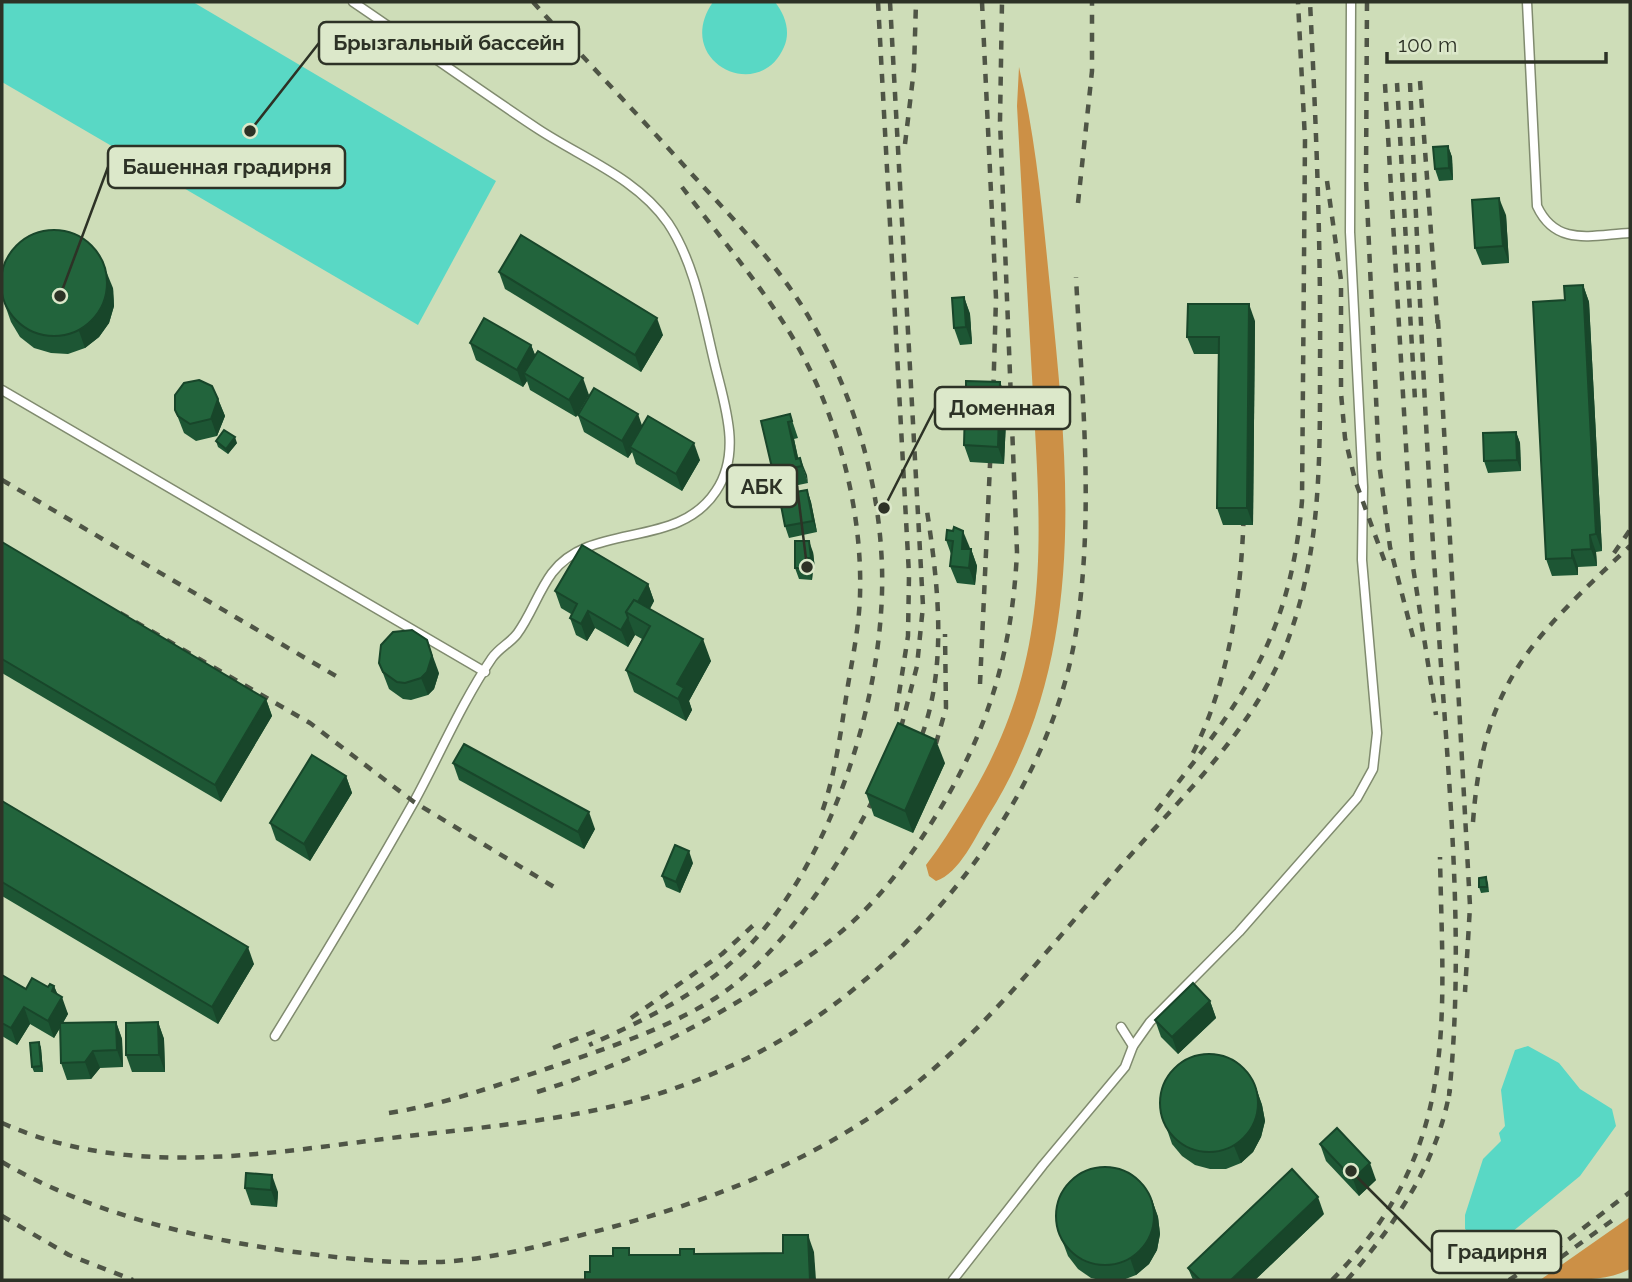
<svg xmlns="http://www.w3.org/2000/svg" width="1632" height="1282" font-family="Raleway,sans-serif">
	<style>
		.built { fill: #ceddb8 }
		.forest { fill: #cc9046 }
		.water { fill: #59d8c5 }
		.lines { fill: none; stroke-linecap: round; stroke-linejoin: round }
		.service-casing { stroke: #808b6f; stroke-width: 11 }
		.service { stroke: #fff; stroke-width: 8 }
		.rail { stroke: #4f5546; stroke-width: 4.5; stroke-dasharray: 9 9; stroke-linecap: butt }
		.wall { fill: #1d5634 }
		.shaded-wall { fill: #18462a }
		.building { fill: #22643c; stroke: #18462a; stroke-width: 2 }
		.leader { fill: none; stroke: #2d3226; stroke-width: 2.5 }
		.callout-dot { fill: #2d3226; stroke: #dce8ca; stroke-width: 2.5 }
		.callout { fill: #dce8ca; stroke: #2d3226; stroke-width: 2.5 }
		.callout-label { font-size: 21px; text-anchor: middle; font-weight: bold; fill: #2d3226 }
	</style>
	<rect width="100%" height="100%" fill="#dce8ca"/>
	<!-- built -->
	<rect class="built" x="2" y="2" width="1628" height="1278"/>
	<!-- forest -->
	<g class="forest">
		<path d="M1019,67C1037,144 1043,219 1051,297C1069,476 1088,657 988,816C976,836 959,874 936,881L929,876L926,865C940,847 952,827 964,808C1055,662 1041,540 1032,377C1027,287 1022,197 1017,106Z"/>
		<path d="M1630,1217V1269C1606,1282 1570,1280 1540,1280Z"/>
	</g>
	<!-- water -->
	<g class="water">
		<polygon points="2,2 193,2 496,181 418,325 2,82"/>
		<path d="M713,2H775C785,15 791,31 784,47C759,105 672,61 713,2Z"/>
		<polygon points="1528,1046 1559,1063 1580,1089 1612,1109 1616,1126 1580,1176 1512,1232 1477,1238 1465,1229 1465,1215 1483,1159 1501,1141 1499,1133 1505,1126 1501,1090 1515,1050"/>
	</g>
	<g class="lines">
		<defs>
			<g id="service">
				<path d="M1527,2L1537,206C1556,247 1591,235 1630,233"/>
				<polyline points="2,390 485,672"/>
				<polyline points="1121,1027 1133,1046"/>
				<path d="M275,1036C323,958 370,880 415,800C440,754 462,702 492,658C499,648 510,643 517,634C531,615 538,592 552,573C591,521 678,550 716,491C741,454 726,409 716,369C704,321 696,265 668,223C637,178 582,158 538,129C476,88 415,44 353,2"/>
				<polyline points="953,1280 1043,1165 1125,1067 1133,1046 1150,1022 1239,932 1357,798 1373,769 1377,733 1362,560 1363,487 1350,232 1351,2"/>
			</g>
		</defs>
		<!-- service casing -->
		<use href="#service" class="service-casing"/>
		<!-- service -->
		<use href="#service" class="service"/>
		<!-- rail -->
		<g class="rail">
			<path d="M533,2C588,63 644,121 699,182C741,227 785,273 815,328C852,394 876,473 881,548C891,677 837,855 747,948C703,992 645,1020 589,1045"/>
			<polyline points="878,2 909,575 908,636 896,713"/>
			<polyline points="890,2 923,606 917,666 897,743"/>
			<polyline points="982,2 996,298 993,401"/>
			<polyline points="1367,2 1366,180 1379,463 1390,547 1413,637"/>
			<polyline points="1420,81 1438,329"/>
			<polyline points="1397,83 1415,400"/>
			<path d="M1410,83C1418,257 1425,431 1437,605C1447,769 1466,933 1449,1096"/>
			<polyline points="1385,84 1413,567 1436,715"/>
			<polyline points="905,144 914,69 916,2"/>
			<polyline points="1327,181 1341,280 1341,393 1345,438 1355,480 1386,565"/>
			<path d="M682,187C715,231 751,273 781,319C833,397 863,502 860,596C859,626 853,656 848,685C841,729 836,773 821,815"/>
			<polyline points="1078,203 1092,71 1092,2"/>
			<polyline points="1438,320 1470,906 1465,992"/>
			<polyline points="2,480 341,679"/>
			<polyline points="1614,553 1630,530"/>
			<polyline points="120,613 310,723 414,802 559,890"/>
			<polyline points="980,684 991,443"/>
			<path d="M915,752C949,678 939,590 927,511"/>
			<path d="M1193,753C1231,677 1242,589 1244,505"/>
			<polyline points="931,761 946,708 945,634"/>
			<path d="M1156,811C1239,704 1290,642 1302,501L1305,140L1298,2"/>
			<path d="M1473,822C1483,681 1533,638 1630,546"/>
			<polyline points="631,1018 722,954 759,920"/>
			<polyline points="553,1048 601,1029"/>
			<path d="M537,1092C618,1067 676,1039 749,995C783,973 819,952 849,925C883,895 908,860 932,822C987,735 1012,655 1017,552L1000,121L1002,2"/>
			<path d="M389,1113C446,1104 498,1085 552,1067C607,1048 664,1030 714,999C784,954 842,862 879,788"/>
			<path d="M2,1123C132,1181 272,1152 408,1136C493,1126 582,1119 664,1092C709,1077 755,1057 794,1032C928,948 1048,795 1075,638C1095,520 1082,396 1076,277"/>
			<path d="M2,1162C92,1214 193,1238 295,1252C342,1258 390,1264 438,1262C486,1260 532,1248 578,1236C697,1206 810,1166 908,1090C986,1029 1048,949 1113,875C1176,802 1256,730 1289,637C1321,549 1320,458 1320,365C1321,244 1316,123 1310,2"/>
			<polyline points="2,1216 69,1255 133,1280"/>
			<polyline points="1546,1268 1617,1217"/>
			<path d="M1332,1280C1460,1149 1443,1025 1440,857"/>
			<path d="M1347,1280C1395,1225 1438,1162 1450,1089"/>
			<polyline points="1509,1280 1560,1246 1630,1192"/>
		</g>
	</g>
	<!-- wall -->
	<g class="wall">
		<polygon points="1448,146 1452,157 1453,180 1439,181 1435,169"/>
		<polygon points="1506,215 1509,263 1482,265 1475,248"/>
		<polygon points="499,272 663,335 641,372 505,289"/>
		<polygon points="1583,285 1589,302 1602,551 1596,552 1597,566 1578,567 1578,575 1552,576 1546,559 1565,300"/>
		<polygon points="113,288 114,306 109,323 99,337 85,348 68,354 51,353 34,348 20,337 11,322 5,305"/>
		<polygon points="964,297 970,314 972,344 960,345 954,328"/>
		<polygon points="1255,321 1253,525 1223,525 1217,508 1218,354 1194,354 1187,337"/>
		<polygon points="470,343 531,345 535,355 589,395 576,417 530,390 527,381 523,387 476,360"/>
		<polygon points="218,399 225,416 217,436 196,441 184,433 175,410"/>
		<polygon points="1007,399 1004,464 970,462 964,445 964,424 958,407"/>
		<polygon points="790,414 798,438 794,439 798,458 800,458 808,483 779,489 773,472"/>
		<polygon points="578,415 642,426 700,460 682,491 636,464 632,452 628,458 584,432"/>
		<polygon points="1516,432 1520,443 1521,471 1488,473 1484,461"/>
		<polygon points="216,441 237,443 228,454 218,447"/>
		<polygon points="807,490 811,502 817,532 789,538 785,526"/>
		<polygon points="953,531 970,549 971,549 977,566 975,585 957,583 950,566 951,554 946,540"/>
		<polygon points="2,542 266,699 272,716 221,802 2,673"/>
		<polygon points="813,552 815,569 813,569 812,580 799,579 795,568"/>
		<polygon points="648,584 654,601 650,609 711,661 689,701 692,710 686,721 634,692 626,670 642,639 635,635 628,647 595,628 587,641 576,635 570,618 571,614 561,608 555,591"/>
		<polygon points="379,663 439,673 434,689 428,695 411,700 403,699 389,689"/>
		<polygon points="453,763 595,829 584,849 459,780"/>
		<polygon points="945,763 913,833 874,816 866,793"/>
		<polygon points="346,776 352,793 310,861 276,840 270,823"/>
		<polygon points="2,801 254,964 218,1024 2,896"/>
		<polygon points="693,863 680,893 666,887 662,876"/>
		<polygon points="1486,877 1488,883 1489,892 1481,893 1479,887"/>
		<polygon points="2,975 26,989 54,986 57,993 68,1014 63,1023 116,1022 122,1039 123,1067 100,1068 91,1079 67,1080 61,1063 60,1028 54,1038 30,1024 17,1045 2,1036"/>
		<polygon points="1210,1001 1216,1018 1178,1054 1161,1037 1155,1020"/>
		<polygon points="158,1022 164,1039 165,1072 132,1072 126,1055"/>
		<polygon points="39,1042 41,1048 43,1072 34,1072 32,1067"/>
		<polygon points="1256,1088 1262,1105 1265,1121 1261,1137 1253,1152 1241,1163 1226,1169 1210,1169 1195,1165 1182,1156 1172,1144 1161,1112"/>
		<polygon points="1320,1144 1376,1180 1359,1196 1326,1161"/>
		<polygon points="246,1173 278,1192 277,1207 251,1205 245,1188"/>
		<polygon points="1152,1200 1158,1217 1160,1234 1157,1250 1149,1264 1136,1275 1123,1280 1100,1280 1091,1278 1078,1269 1068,1256 1056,1224"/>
		<polygon points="1324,1214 1255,1280 1193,1280 1188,1268"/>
	</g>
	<!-- shaded-wall -->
	<g class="shaded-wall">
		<polygon points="1448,146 1452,157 1453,180 1449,168"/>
		<polygon points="1499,198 1506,215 1509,263 1503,246"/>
		<polygon points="106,271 113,288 114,306 109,323 99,337 85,348 79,331"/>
		<polygon points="1583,285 1589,302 1602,551 1596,534"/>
		<polygon points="964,297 970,314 972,344 966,327"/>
		<polygon points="1249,304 1255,321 1253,525 1247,508"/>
		<polygon points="657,318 663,335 641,372 635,355"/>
		<polygon points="531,345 538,362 524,373 527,381 523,387 517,370"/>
		<polygon points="583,378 589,395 576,417 569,400"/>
		<polygon points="1000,382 1007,399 1004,464 998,447"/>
		<polygon points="218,399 225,416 217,436 211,419"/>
		<polygon points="638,414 644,431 630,447 632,452 628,458 622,441"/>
		<polygon points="788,422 794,439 800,466 796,459"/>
		<polygon points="1516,432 1520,443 1521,471 1517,460"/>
		<polygon points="235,437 237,443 228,454 226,449"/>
		<polygon points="694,443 700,460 682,491 676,474"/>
		<polygon points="800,458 807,475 808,483 802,466"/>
		<polygon points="807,490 811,502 817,532 813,521"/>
		<polygon points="963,531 970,548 968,566 962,549"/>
		<polygon points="1590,535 1596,552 1597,566 1591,549"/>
		<polygon points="809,541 813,552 815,569 811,558"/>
		<polygon points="971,549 977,566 975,585 969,568"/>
		<polygon points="1572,550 1578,567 1578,575 1572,558"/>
		<polygon points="808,558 813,569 812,580 808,568"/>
		<polygon points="648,584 654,601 642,622 630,615"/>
		<polygon points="588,611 595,628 587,641 581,624"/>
		<polygon points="628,618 635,635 628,647 621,630"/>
		<polygon points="703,639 711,661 689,701 692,710 686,721 678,699 677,684"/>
		<polygon points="427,640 439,673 434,689 428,695 421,678"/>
		<polygon points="266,699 272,716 221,802 215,785"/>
		<polygon points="936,740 945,763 913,833 905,811"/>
		<polygon points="346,776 352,793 310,861 304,844"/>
		<polygon points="589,812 595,829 584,849 578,832"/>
		<polygon points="689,851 693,863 680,893 676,882"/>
		<polygon points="248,947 254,964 218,1024 212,1007"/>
		<polygon points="54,986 60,1001 62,997 68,1014 54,1038 48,1021 52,991"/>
		<polygon points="1210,1001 1216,1018 1178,1054 1172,1037"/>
		<polygon points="24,1007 30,1024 17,1045 11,1028"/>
		<polygon points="116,1022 122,1039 123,1067 117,1050"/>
		<polygon points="158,1022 164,1039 165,1072 159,1055"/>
		<polygon points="39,1042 41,1048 43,1072 41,1066"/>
		<polygon points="93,1051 100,1068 91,1079 85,1062"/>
		<polygon points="1256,1088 1262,1105 1265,1121 1261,1137 1253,1152 1241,1163 1234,1146"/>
		<polygon points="1370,1163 1376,1180 1359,1196 1353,1179"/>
		<polygon points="272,1175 278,1192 277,1207 271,1190"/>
		<polygon points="1318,1197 1324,1214 1255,1280 1231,1280"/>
		<polygon points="1152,1200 1158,1217 1160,1234 1157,1250 1149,1264 1136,1275 1130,1258"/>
		<polygon points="808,1235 814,1252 816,1280 810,1280"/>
	</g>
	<!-- building -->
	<g class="building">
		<polygon points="1448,146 1449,168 1435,169 1433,147"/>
		<polygon points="1499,198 1503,246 1475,248 1472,200"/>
		<circle cx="54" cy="283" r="53"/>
		<polygon points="521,235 657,318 635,355 499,272"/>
		<polygon points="1583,285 1596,534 1590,535 1591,549 1572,550 1572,558 1546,559 1533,302 1565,300 1564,286"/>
		<polygon points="964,297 966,327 954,328 952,298"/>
		<polygon points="1188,304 1249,304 1247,508 1217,508 1219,337 1187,337"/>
		<polygon points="484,318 531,345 517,370 470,343"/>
		<polygon points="538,351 583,378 569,400 524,373"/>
		<polygon points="199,380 212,386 218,399 211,419 190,424 178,416 175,410 175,395 184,383"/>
		<polygon points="966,381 1000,382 998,447 964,445 965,408 958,407 959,402 966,402"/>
		<polygon points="594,388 638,414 622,441 578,415"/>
		<polygon points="790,414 792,421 788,422 796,459 800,458 802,466 773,472 761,421"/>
		<polygon points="648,416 694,443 676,474 630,447"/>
		<polygon points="224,430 235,437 226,449 216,441"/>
		<polygon points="1516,432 1517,460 1484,461 1483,433"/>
		<polygon points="807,490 813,521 785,526 779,495"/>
		<polygon points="954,527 963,531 962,549 971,549 969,568 950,566 953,541 946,540 947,530 953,531"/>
		<polygon points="795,541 809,541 811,558 808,558 808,568 795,568"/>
		<polygon points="2,542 266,699 215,785 2,659"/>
		<polygon points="582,545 648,584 638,602 634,600 626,612 628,618 621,630 588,611 581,624 570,618 577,604 555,591"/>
		<polygon points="634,600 703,639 677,684 684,688 678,699 626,670 650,626 626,612"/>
		<polygon points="412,630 427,640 432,656 427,672 421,678 405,683 397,682 383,672 379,663 381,645 393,632"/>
		<polygon points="898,723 936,740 905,811 866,793"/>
		<polygon points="464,744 589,812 578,832 453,763"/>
		<polygon points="312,755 346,776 304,844 270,823"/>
		<polygon points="2,801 248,947 212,1007 2,882"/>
		<polygon points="675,845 689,851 676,882 662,876"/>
		<polygon points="1486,877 1487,887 1479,887 1479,878"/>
		<polygon points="2,975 26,989 32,978 48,987 50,984 54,986 52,991 62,997 48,1021 24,1007 11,1028 2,1023"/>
		<polygon points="1193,983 1210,1001 1172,1037 1155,1020"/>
		<polygon points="116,1022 117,1050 93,1051 85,1062 61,1063 60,1023"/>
		<polygon points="158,1022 159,1055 126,1055 126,1023"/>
		<polygon points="39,1042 41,1066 32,1067 30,1043"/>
		<circle cx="1209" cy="1103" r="49"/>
		<polygon points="1337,1128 1370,1163 1353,1179 1320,1144"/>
		<circle cx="1105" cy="1216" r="49"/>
		<polygon points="1292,1169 1318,1197 1231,1280 1200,1280 1188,1268"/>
		<polygon points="246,1173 272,1175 271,1190 245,1188"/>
		<polygon points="783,1235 808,1235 810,1280 585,1280 585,1272 590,1272 590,1256 613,1256 613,1248 629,1248 629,1255 680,1255 680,1249 694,1249 694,1254 783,1253"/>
	</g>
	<!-- callouts -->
	<path class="leader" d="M250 131L319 43M60 296L108 167M884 508L935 408M807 567L797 486M1351 1171L1432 1252"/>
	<g class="callout-dot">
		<circle cx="250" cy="131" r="7"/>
		<circle cx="60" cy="296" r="7"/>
		<circle cx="884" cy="508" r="7"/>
		<circle cx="807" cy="567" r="7"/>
		<circle cx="1351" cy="1171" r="7"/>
	</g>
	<g class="callout">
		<rect x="319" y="22" width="260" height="42" rx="7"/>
		<rect x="108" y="146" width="237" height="42" rx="7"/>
		<rect x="935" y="387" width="135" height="42" rx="7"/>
		<rect x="727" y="465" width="70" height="42" rx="7"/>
		<rect x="1432" y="1231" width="129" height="42" rx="7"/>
	</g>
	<g class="callout-label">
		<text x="449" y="50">Брызгальный бассейн</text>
		<text x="227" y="174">Башенная градирня</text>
		<text x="1002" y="415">Доменная</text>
		<text x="762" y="494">АБК</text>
		<text x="1497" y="1259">Градирня</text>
	</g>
	<!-- border -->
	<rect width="1632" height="1282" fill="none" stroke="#2d3226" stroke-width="7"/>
	<!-- scale -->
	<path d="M1387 52v10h219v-10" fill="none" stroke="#2d3226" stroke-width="3.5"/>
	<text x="1398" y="52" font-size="21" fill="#2d3226" stroke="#dce8ca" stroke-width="5" paint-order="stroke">100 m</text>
</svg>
